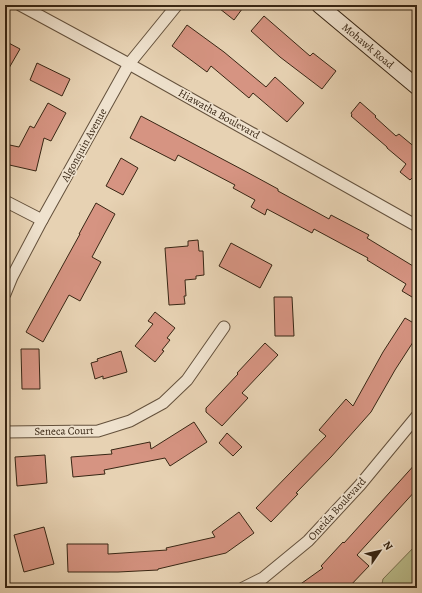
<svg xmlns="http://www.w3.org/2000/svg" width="422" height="593" font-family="Alegreya,serif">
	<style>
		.green { fill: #b9bb8a; stroke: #78704f }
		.building { fill: #d69482; stroke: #382614 }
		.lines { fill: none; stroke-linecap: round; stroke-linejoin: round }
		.street-casing { stroke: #64513c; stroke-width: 13 }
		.secondary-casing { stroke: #382614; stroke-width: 17 }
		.street { stroke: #efe2ce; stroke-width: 11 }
		.secondary { stroke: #efe2ce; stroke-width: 15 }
		.labels { text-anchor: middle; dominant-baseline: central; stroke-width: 3.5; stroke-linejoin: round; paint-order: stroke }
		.street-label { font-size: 11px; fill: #382614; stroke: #efe2ce }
	</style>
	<rect width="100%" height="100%" fill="#e7d2b3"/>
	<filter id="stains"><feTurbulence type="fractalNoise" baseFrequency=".005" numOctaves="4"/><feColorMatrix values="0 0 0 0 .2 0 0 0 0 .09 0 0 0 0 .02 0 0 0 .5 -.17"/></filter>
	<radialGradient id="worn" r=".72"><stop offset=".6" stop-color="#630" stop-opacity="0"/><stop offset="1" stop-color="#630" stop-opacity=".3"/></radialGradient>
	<!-- green -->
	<polygon class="green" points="417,544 417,588 381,588 383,579"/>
	<!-- building -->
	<g class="building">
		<polygon points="215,5 245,5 234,20"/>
		<polygon points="264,16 310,56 313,53 336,71 322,89 280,57 251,31"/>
		<polygon points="187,25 224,52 266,87 275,77 304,103 287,122 253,93 249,98 211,66 207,72 172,46"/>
		<polygon points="5,41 20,49 5,75"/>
		<polygon points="37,63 70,79 62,96 30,80"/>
		<polygon points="360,102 376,116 375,117 396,136 399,134 417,149 417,173 410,180 400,172 406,164 387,148 387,147 351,116 352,115 351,113"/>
		<polygon points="48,103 66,113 51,141 44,138 36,171 5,164 5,144 19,147 30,126 34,128"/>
		<polygon points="141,116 243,170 278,189 278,191 329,219 331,215 369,235 367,238 413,266 416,267 417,265 417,300 402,291 406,284 367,260 368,258 314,229 312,233 267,209 265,215 251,207 255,200 233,188 235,185 178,155 175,161 130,138"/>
		<polygon points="121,158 138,168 123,195 106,186"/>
		<polygon points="96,203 115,214 92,257 101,262 80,301 69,295 43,342 26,332 80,234 79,234"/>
		<polygon points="198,240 199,251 203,251 204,275 196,276 196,279 185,280 186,296 184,296 185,304 169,305 165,248 188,246 188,241"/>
		<polygon points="231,243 272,265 260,288 219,266"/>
		<polygon points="274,297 292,297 294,336 275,336"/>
		<polygon points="155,312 175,328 167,338 170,340 162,350 164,351 155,362 135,346 153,324 148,321"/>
		<polygon points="405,318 417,325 417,336 395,370 371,412 331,457 296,493 298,494 271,522 256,508 326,436 319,430 346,399 353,406 383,352"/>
		<polygon points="265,343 278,355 242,393 248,398 222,426 206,412 206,408 238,374 237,373"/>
		<polygon points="21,349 39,349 40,389 22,389"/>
		<polygon points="121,351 127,372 103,379 103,376 95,379 91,363 98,361 97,359"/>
		<polygon points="194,422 207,442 170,466 165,458 104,470 105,474 73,477 71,457 112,454 111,450 150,442 151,449"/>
		<polygon points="227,433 242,447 233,456 219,443"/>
		<polygon points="45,455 47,483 17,486 15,457"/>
		<polygon points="417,462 417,489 357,555 369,566 348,588 295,588 323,568 321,566 343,542 344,543"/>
		<polygon points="239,512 254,533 226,553 158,569 158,570 118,572 68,572 67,544 108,544 108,554 167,550 166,548 215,537 212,532"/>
		<polygon points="44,527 54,564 24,572 14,535"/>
	</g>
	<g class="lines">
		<defs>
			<g id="street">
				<polyline points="20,5 129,64 417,226"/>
				<polyline points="5,201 42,220"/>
				<polyline points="5,294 12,277 42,220 129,64 177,5"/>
				<polyline points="5,432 98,431 130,421 163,403 187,380 224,327"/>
				<polyline points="243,588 263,578 308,541 360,485 417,416"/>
			</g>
			<polyline id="secondary" points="319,5 417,87"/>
		</defs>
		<!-- street casing -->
		<use href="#street" class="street-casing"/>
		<!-- secondary casing -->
		<use href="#secondary" class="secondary-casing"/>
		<!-- street -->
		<use href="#street" class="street"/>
		<!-- secondary -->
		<use href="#secondary" class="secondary"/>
	</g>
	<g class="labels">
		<!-- street labels -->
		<g class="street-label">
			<text transform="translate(368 46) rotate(40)">Mohawk Road</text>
			<text transform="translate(219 114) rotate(29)">Hiawatha Boulevard</text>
			<text transform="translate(84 145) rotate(-61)">Algonquin Avenue</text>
			<text transform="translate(64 431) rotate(-1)">Seneca Court</text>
			<text transform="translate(337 509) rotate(-48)">Oneida Boulevard</text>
		</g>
	</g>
	<!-- margin -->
	<rect width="422" height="593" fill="none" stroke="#e7d2b3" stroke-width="20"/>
	<rect x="6" y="6" width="410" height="581" fill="none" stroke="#382614" stroke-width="2"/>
	<rect x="10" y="10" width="402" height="573" fill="none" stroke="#382614"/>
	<!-- north arrow -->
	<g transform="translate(380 551) rotate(56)" stroke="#efe2ce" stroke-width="3" paint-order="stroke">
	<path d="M0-3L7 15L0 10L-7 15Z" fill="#382614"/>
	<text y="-6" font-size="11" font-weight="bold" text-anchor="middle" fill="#382614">N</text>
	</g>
	<rect width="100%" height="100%" filter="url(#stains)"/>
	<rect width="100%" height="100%" fill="url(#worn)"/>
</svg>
